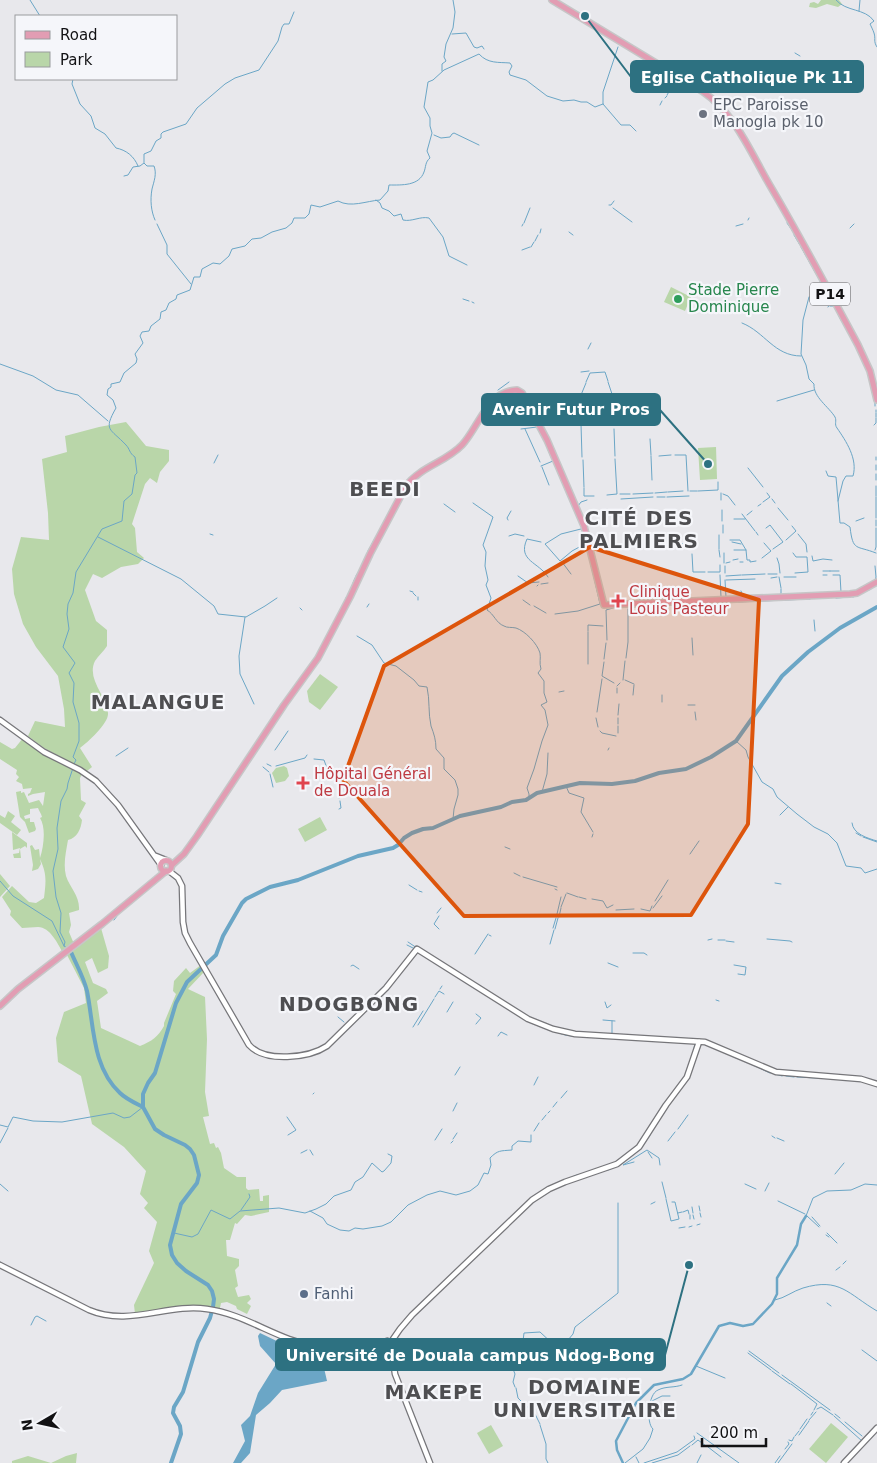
<svg xmlns="http://www.w3.org/2000/svg" width="877" height="1463" font-family="'DejaVu Sans',sans-serif">
	<style>
		.green { fill: #b9d6a9 }
		.water { fill: #6ba6c6 }
		.lines { fill: none; stroke-linecap: round; stroke-linejoin: round }
		.stream { stroke: #6ba6c6; stroke-width: 1 }
		.canal { stroke: #6ba6c6; stroke-width: 2.5 }
		.river { stroke: #6ba6c6; stroke-width: 4 }
		.secondary-casing { stroke: #76767a; stroke-width: 7 }
		.primary-casing { stroke: #c6c6c7; stroke-width: 8 }
		.secondary { stroke: #fff; stroke-width: 4.5 }
		.primary { stroke: #e29db3; stroke-width: 5 }
		.marked { fill: #dd550c; fill-opacity: 0.2; stroke: #dd550c; stroke-width: 4; stroke-linejoin: round }
		.worship-dot { fill: #6b7280; stroke: #f5f6fa; stroke-width: 2 }
		.leisure-dot { fill: #2e9e5b; stroke: #f5f6fa; stroke-width: 2 }
		.health-dot { fill: #e0444e; stroke: #f5f6fa; stroke-width: 2 }
		.service-dot { fill: #5c6f8a; stroke: #f5f6fa; stroke-width: 2 }
		.labels { text-anchor: middle; dominant-baseline: central; stroke-width: 4.5; stroke-linejoin: round; paint-order: stroke }
		.shield { fill: #f5f6fa; stroke: #565659; stroke-width: 1 }
		.shield-label { font-size: 14px; font-weight: bold; fill: #121214 }
		.worship-label { font-size: 15px; fill: #5b616d; stroke: #f5f6fa; text-anchor: start }
		.leisure-label { font-size: 15px; fill: #27864d; stroke: #f5f6fa; text-anchor: start }
		.health-label { font-size: 15px; fill: #be3a42; stroke: #f5f6fa; text-anchor: start }
		.service-label { font-size: 15px; fill: #4e5e75; stroke: #f5f6fa; text-anchor: start }
		.district-label { font-size: 20px; font-weight: bold; letter-spacing: 1px; fill: #4e4e51; stroke: #f5f6fa }
		.leader { fill: none; stroke: #2d7181; stroke-width: 2 }
		.callout-dot { fill: #2d7181; stroke: #f5f6fa; stroke-width: 2 }
		.callout { fill: #2d7181; stroke: #2d7181; stroke-width: 2 }
		.callout-label { font-size: 16px; text-anchor: middle; font-weight: bold; fill: #fff }
	</style>
	<rect width="100%" height="100%" fill="#e8e8ec"/>
	<!-- green -->
	<g class="green">
		<polygon points="821,0 839,0 842,4 838,7 827,4 816,8 809,7 810,3 814,2 818,4"/>
		<polygon points="671,287 691,297 685,311 664,302"/>
		<path d="M126,422L146,446L169,450V461L160,472L157,483L150,478L145,484L132,524L135,528L137,552L144,558L138,564L121,567L102,578L93,574L85,590L96,621L107,630V646C104,651 98,656 95,661C86,679 107,696 108,713C109,723 88,742 80,748L92,767L87,771L44,748L28,736L35,721L65,727L64,709L58,676L36,647L23,624L14,594L12,569L21,537L49,540L48,513L42,459L67,452L65,436L99,427Z"/>
		<polygon points="716,447 717,479 700,480 698,448"/>
		<polygon points="320,674 338,687 320,710 309,702 307,691"/>
		<path d="M23,738L37,750L82,774L80,778L81,800L86,803L79,816L82,820C81,829 77,838 68,840C66,852 63,864 66,876C70,888 80,896 79,910L69,913L71,925L69,932L74,944L63,953C58,944 50,927 38,927C33,927 27,928 22,928L10,915L11,911L2,897L12,886L29,902L36,903L44,898C46,881 47,874 40,859L41,864L38,869L32,871L33,865L30,846L32,845L35,850L39,849L40,858C44,846 46,827 40,818L42,817C41,813 39,811 38,808L30,809V814L24,816L25,819L30,818V822H34L36,829L35,831L29,833L25,822L20,817L16,792L21,791V793L24,792L29,803L39,800L43,806L45,792L33,794L28,796V794L30,793L32,788L23,789L22,784L16,781L19,777L16,774L17,770L0,759V742L12,749L15,748Z"/>
		<polygon points="284,766 287,768 289,776 285,781 276,783 272,773 276,768"/>
		<polygon points="8,811 15,816 11,822 21,830 17,835 0,823 0,815 5,818"/>
		<polygon points="320,817 327,830 305,842 298,829"/>
		<polygon points="12,832 27,843 27,848 25,846 20,849 21,858 14,858 13,854 19,853 20,848 13,850"/>
		<polygon points="0,874 10,886 0,897"/>
		<path d="M101,928L109,956L108,968L98,973L92,958L85,962L93,983L106,989L108,993L97,1001L101,1028L140,1046C152,1041 158,1037 164,1026V1023L176,994L173,991L174,981L186,968L190,973L201,965L204,972L188,989L205,997L207,1039L205,1092L209,1116L203,1117L210,1144L214,1143L216,1148L218,1147L221,1153L224,1168L237,1177H246V1188L248,1190L259,1189L260,1201H263V1196L269,1195V1212L251,1216L245,1215L237,1224L235,1223L230,1240H226L227,1256L239,1259V1266L235,1270L238,1286L235,1288L238,1297L249,1295L251,1299L247,1303L251,1306L247,1314L237,1309L236,1306L227,1302L221,1303L220,1308L183,1306L135,1314L134,1305L154,1263L149,1251L157,1222L144,1208L148,1203L140,1194L146,1171L124,1147L92,1124L81,1076L58,1062L56,1038L64,1012L86,1003L84,988L67,955Z"/>
		<polygon points="831,1423 848,1437 826,1463 809,1449"/>
		<polygon points="491,1425 503,1446 489,1454 477,1433"/>
		<polygon points="77,1453 76,1463 51,1463 66,1456"/>
		<polygon points="28,1456 51,1463 12,1463 12,1461"/>
	</g>
	<!-- water -->
	<polygon class="water" points="260,1333 306,1355 321,1364 324,1368 327,1381 282,1390 270,1403 256,1415 250,1453 241,1463 233,1463 245,1441 241,1425 250,1416 258,1393 276,1364 260,1346 258,1336"/>
	<g class="lines">
		<!-- stream -->
		<g class="stream">
			<polyline points="30,0 40,16"/>
			<path d="M836,0C846,12 865,8 874,21L870,24C871,26 873,30 874,33C876,39 873,41 877,47"/>
			<polyline points="859,11 860,0"/>
			<polyline points="452,34 466,33 474,47 477,48 482,46 484,49"/>
			<polyline points="618,47 603,92 603,104 621,125 630,125 636,131"/>
			<polyline points="795,53 800,56"/>
			<polyline points="442,71 442,64 446,61 444,57 446,44 453,28 455,12 453,0"/>
			<path d="M73,79L72,84L80,104L91,116L95,128L105,134L116,148C126,150 134,156 138,166"/>
			<polyline points="667,95 670,90"/>
			<polyline points="665,98 667,96"/>
			<polyline points="660,105 662,101"/>
			<polyline points="434,135 441,138 450,137 452,134 454,133 479,145"/>
			<polyline points="144,162 144,154 151,151 156,141 161,138 161,134 163,132 186,124 197,108 225,84 235,78 259,70 278,41 282,27 284,24 289,24 294,12"/>
			<path d="M144,163L147,166H154C157,174 154,181 152,189C150,200 151,211 155,220"/>
			<polyline points="124,176 128,175 133,167 140,166 144,163"/>
			<path d="M376,200L380,203L382,208L389,211L394,216L401,214L403,220C412,222 420,216 429,218L443,237L449,256L467,265"/>
			<polyline points="609,205 611,205 614,201"/>
			<polyline points="613,208 632,222"/>
			<polyline points="748,220 749,218"/>
			<polyline points="524,223 530,208"/>
			<polyline points="787,223 794,233"/>
			<polyline points="157,224 167,245 167,254 191,284"/>
			<polyline points="522,226 523,224"/>
			<polyline points="736,226 743,224"/>
			<polyline points="850,228 854,224"/>
			<polyline points="569,232 573,235"/>
			<polyline points="540,233 541,229"/>
			<polyline points="794,235 800,245"/>
			<polyline points="535,241 538,235"/>
			<polyline points="531,247 534,242"/>
			<polyline points="801,247 819,279"/>
			<polyline points="522,250 530,247"/>
			<polyline points="820,281 824,289 823,292"/>
			<polyline points="825,295 828,302"/>
			<path d="M809,297L803,320L801,354L806,365L809,379L814,384C813,397 829,407 835,417C837,421 834,424 837,428C846,441 858,459 853,476H846L843,481L838,501"/>
			<polyline points="463,299 469,301"/>
			<polyline points="472,302 474,303"/>
			<polyline points="830,306 834,306 841,320"/>
			<polyline points="828,307 830,304"/>
			<polyline points="842,320 843,323"/>
			<path d="M742,323C765,332 774,356 801,356"/>
			<polyline points="843,324 846,327"/>
			<polyline points="846,328 848,331"/>
			<polyline points="851,337 853,342"/>
			<polyline points="588,349 591,343"/>
			<polyline points="0,364 33,376 56,390 78,395 108,421"/>
			<polyline points="581,372 589,371"/>
			<polyline points="586,382 590,373 605,372 608,381"/>
			<polyline points="608,382 612,394 613,405"/>
			<polyline points="498,390 509,382"/>
			<polyline points="581,395 586,383"/>
			<polyline points="580,396 580,409"/>
			<polyline points="777,401 814,390"/>
			<polyline points="875,403 875,406"/>
			<polyline points="616,410 634,409"/>
			<polyline points="876,410 876,412"/>
			<polyline points="604,411 614,410"/>
			<polyline points="580,412 602,411"/>
			<polyline points="580,412 581,423"/>
			<polyline points="876,413 876,417"/>
			<polyline points="548,420 562,413 577,412"/>
			<polyline points="581,424 582,457"/>
			<polyline points="874,425 876,423 876,418"/>
			<polyline points="521,429 537,427"/>
			<polyline points="525,429 540,462"/>
			<polyline points="614,429 615,456"/>
			<polyline points="543,437 551,457"/>
			<polyline points="650,439 651,455"/>
			<polyline points="675,455 686,455 688,491"/>
			<polyline points="651,456 652,480"/>
			<polyline points="659,456 671,455"/>
			<polyline points="876,457 876,460"/>
			<polyline points="583,460 584,487"/>
			<polyline points="214,463 218,455"/>
			<polyline points="876,465 876,470"/>
			<polyline points="541,466 553,461 578,519"/>
			<polyline points="542,467 549,485"/>
			<polyline points="748,468 763,487"/>
			<path d="M826,471L828,476L836,477L840,523H844L850,527C853,552 856,545 876,553"/>
			<polyline points="876,480 876,474"/>
			<polyline points="584,488 584,496 594,496"/>
			<polyline points="690,491 697,491"/>
			<polyline points="698,491 718,490 718,482"/>
			<polyline points="668,492 683,491"/>
			<polyline points="655,493 667,492"/>
			<polyline points="721,493 721,500"/>
			<polyline points="620,494 630,494"/>
			<polyline points="633,494 653,493"/>
			<polyline points="723,494 728,496 735,505"/>
			<polyline points="607,495 617,494 615,459"/>
			<polyline points="876,496 876,486"/>
			<polyline points="657,497 665,497"/>
			<polyline points="667,497 689,496"/>
			<polyline points="621,499 653,497"/>
			<polyline points="772,499 775,503"/>
			<polyline points="763,502 770,497 767,493"/>
			<path d="M473,503L493,517L483,545L486,552L485,566L488,580L486,585L491,598L487,610C494,614 496,623 504,626C507,628 512,627 516,628C525,631 537,643 540,653C541,658 539,663 541,669L538,673L544,681V693L547,702L541,705L545,710L548,725L542,741L534,769L527,788L529,794V799"/>
			<polyline points="444,504 455,512"/>
			<polyline points="578,506 581,502 587,500"/>
			<polyline points="758,506 761,504"/>
			<polyline points="778,508 788,520"/>
			<polyline points="580,510 585,523"/>
			<polyline points="722,510 722,521"/>
			<polyline points="742,514 755,531"/>
			<polyline points="747,515 752,511"/>
			<polyline points="876,518 876,497"/>
			<polyline points="734,519 745,519"/>
			<polyline points="508,520 507,518 511,511"/>
			<polyline points="876,520 876,526"/>
			<polyline points="856,521 864,518"/>
			<polyline points="723,525 723,533"/>
			<polyline points="766,528 770,525 783,542 773,549"/>
			<polyline points="581,529 561,534 545,544 560,561 572,551 583,545"/>
			<polyline points="756,532 758,535"/>
			<polyline points="210,534 213,535"/>
			<polyline points="798,534 806,544 807,552"/>
			<polyline points="719,535 719,549"/>
			<polyline points="509,536 515,534 524,536"/>
			<polyline points="98,537 181,579 214,606 218,614 246,617 265,606 277,598"/>
			<polyline points="730,540 740,540 746,550 747,560 750,560 750,562 756,561"/>
			<polyline points="786,540 796,531 792,526"/>
			<path d="M541,542L527,539C517,561 539,562 548,577"/>
			<polyline points="732,542 741,544"/>
			<polyline points="680,544 691,543 691,538"/>
			<polyline points="658,546 674,545"/>
			<polyline points="692,549 692,545"/>
			<polyline points="719,550 720,557"/>
			<polyline points="734,550 746,550"/>
			<polyline points="875,550 876,547 876,528"/>
			<polyline points="368,551 384,522"/>
			<polyline points="724,553 724,563"/>
			<polyline points="793,553 796,557 807,557 808,572 795,573"/>
			<polyline points="589,554 592,570"/>
			<polyline points="692,554 693,572 705,572"/>
			<polyline points="812,556 813,561 823,559 832,560"/>
			<polyline points="762,558 771,551 764,543"/>
			<polyline points="777,558 779,564 780,573"/>
			<polyline points="733,560 738,559"/>
			<polyline points="562,562 571,574"/>
			<polyline points="740,562 743,562"/>
			<polyline points="726,563 730,562"/>
			<polyline points="725,566 725,573"/>
			<polyline points="823,571 830,571"/>
			<polyline points="830,571 839,571"/>
			<polyline points="708,572 720,572 720,565"/>
			<polyline points="358,573 359,571"/>
			<polyline points="768,574 777,574"/>
			<polyline points="720,575 721,597"/>
			<polyline points="742,575 765,574"/>
			<polyline points="823,575 827,575"/>
			<polyline points="833,575 840,575 841,592"/>
			<polyline points="356,576 357,574"/>
			<polyline points="518,576 528,583 539,582"/>
			<polyline points="726,576 741,575"/>
			<polyline points="779,577 781,588"/>
			<polyline points="784,577 796,577"/>
			<polyline points="771,578 777,577"/>
			<polyline points="725,580 726,597"/>
			<polyline points="726,580 755,579"/>
			<polyline points="875,581 876,577 875,566"/>
			<polyline points="541,584 548,583"/>
			<polyline points="537,586 538,585"/>
			<polyline points="640,589 640,601"/>
			<polyline points="781,589 781,595"/>
			<polyline points="350,591 355,578"/>
			<polyline points="410,591 413,592"/>
			<polyline points="741,591 743,596"/>
			<polyline points="413,593 416,596"/>
			<polyline points="418,597 418,600"/>
			<polyline points="853,597 871,589"/>
			<polyline points="346,598 347,596"/>
			<polyline points="815,598 820,598"/>
			<polyline points="823,598 826,598"/>
			<polyline points="836,598 850,597"/>
			<polyline points="523,600 530,605"/>
			<polyline points="738,602 810,599"/>
			<polyline points="705,604 720,603"/>
			<polyline points="534,606 546,613"/>
			<polyline points="661,606 692,604"/>
			<polyline points="367,607 369,604"/>
			<polyline points="628,607 635,607"/>
			<polyline points="636,607 658,606"/>
			<polyline points="300,608 302,610"/>
			<polyline points="555,614 578,611 600,604 593,573"/>
			<polyline points="245,617 239,656 240,674 254,704"/>
			<polyline points="814,620 815,631"/>
			<polyline points="588,631 588,625 603,626"/>
			<path d="M357,636L372,645L384,663L396,666L414,680L419,686L427,687C430,700 428,713 431,726C434,734 436,740 436,749L444,758V769L455,780L458,789V795L454,809L453,819"/>
			<polyline points="692,638 693,655"/>
			<polyline points="607,640 606,610 613,608"/>
			<polyline points="626,658 628,642 628,609"/>
			<polyline points="604,659 606,643"/>
			<polyline points="604,662 602,676 614,683"/>
			<polyline points="588,664 588,632"/>
			<polyline points="623,680 625,661"/>
			<polyline points="625,680 634,684"/>
			<polyline points="617,686 620,683"/>
			<polyline points="617,688 617,693"/>
			<polyline points="559,692 564,691"/>
			<polyline points="633,695 634,685"/>
			<polyline points="662,695 662,702"/>
			<polyline points="688,705 695,705"/>
			<polyline points="128,709 136,705"/>
			<polyline points="597,712 602,679"/>
			<polyline points="695,712 696,720"/>
			<polyline points="618,715 619,704"/>
			<polyline points="596,718 598,727"/>
			<polyline points="618,724 618,718"/>
			<polyline points="600,731 602,733 616,736"/>
			<polyline points="618,733 618,726"/>
			<polyline points="736,741 746,750 748,757 762,782 773,789 777,797 797,814 814,827 828,834 837,843 846,866 861,868 865,873 877,869"/>
			<polyline points="275,750 288,731"/>
			<polyline points="608,750 609,748"/>
			<polyline points="116,756 128,748"/>
			<polyline points="314,759 324,760 328,771"/>
			<path d="M74,764L76,760L73,757L79,741V723L73,702L74,683L69,673L75,663L63,647L69,629L67,614L68,604L73,593L76,572L102,529L122,521L124,501L132,494L135,475L137,473L135,457C129,453 130,449 126,445C110,428 103,431 116,408L113,400L107,395L108,389L111,387V384L120,382L124,373L136,363L137,359L135,354L143,343L140,336L142,332L149,331L151,326L160,319L161,312L166,310L169,303L176,299L177,295L190,290L194,277H200L202,269L213,263L220,264L229,256L232,249L245,246L252,239L261,238L272,232L286,228L292,223L294,218H305L309,214L311,205L320,207L338,201C351,208 366,201 380,200L388,191L389,185C402,185 419,186 424,172C426,167 425,162 430,158L427,151L432,133L430,126V118L424,107L428,82L433,80L444,70L479,54C488,64 499,62 510,63L512,66L509,72L510,75L526,80L547,96L563,101L574,100L581,102H587L595,107L603,104"/>
			<polyline points="267,764 271,766"/>
			<polyline points="276,766 305,758 307,755"/>
			<polyline points="263,767 269,772"/>
			<polyline points="270,774 273,787"/>
			<polyline points="566,786 569,793 584,798 581,812 593,832"/>
			<polyline points="338,792 339,798"/>
			<polyline points="542,792 547,774 548,753"/>
			<polyline points="339,809 341,808 340,801"/>
			<polyline points="780,815 788,807"/>
			<path d="M852,823C853,834 867,838 877,841"/>
			<polyline points="856,833 861,836"/>
			<polyline points="592,837 593,834"/>
			<polyline points="863,837 877,842"/>
			<polyline points="505,847 510,849"/>
			<polyline points="690,854 699,841"/>
			<polyline points="514,873 520,876"/>
			<polyline points="523,877 557,887"/>
			<polyline points="0,881 13,896 52,921 64,946 67,948"/>
			<polyline points="775,883 781,884"/>
			<polyline points="409,885 417,890"/>
			<polyline points="555,889 557,890"/>
			<polyline points="419,891 422,892"/>
			<polyline points="567,893 578,897"/>
			<polyline points="579,897 586,899"/>
			<polyline points="592,899 603,901 607,908 613,905"/>
			<polyline points="655,901 668,880"/>
			<polyline points="561,907 566,894"/>
			<polyline points="653,908 662,896"/>
			<polyline points="641,909 650,911 652,906"/>
			<polyline points="616,910 634,909"/>
			<polyline points="437,913 441,908"/>
			<polyline points="557,914 561,897"/>
			<polyline points="559,917 561,908"/>
			<polyline points="114,920 120,912"/>
			<polyline points="553,928 556,918"/>
			<polyline points="439,929 434,924 439,916"/>
			<polyline points="555,929 558,918"/>
			<polyline points="489,935 491,936"/>
			<polyline points="767,939 790,941 792,942"/>
			<polyline points="708,940 712,939"/>
			<polyline points="718,940 725,940"/>
			<polyline points="726,941 734,942"/>
			<polyline points="408,942 417,948"/>
			<polyline points="550,944 554,930"/>
			<polyline points="407,945 415,949"/>
			<polyline points="64,946 65,942 60,932 61,913 56,897 53,871 58,849 57,828 61,801 67,789 68,783 73,768"/>
			<polyline points="633,953 644,953 647,955"/>
			<polyline points="475,954 488,934"/>
			<polyline points="608,963 618,967"/>
			<polyline points="734,965 746,967 745,975 738,974"/>
			<polyline points="351,966 353,965 359,969"/>
			<polyline points="440,989 442,986"/>
			<polyline points="435,997 439,991 444,994"/>
			<polyline points="716,1000 719,1001"/>
			<polyline points="605,1002 607,1008 611,1005"/>
			<polyline points="447,1012 453,1002"/>
			<polyline points="476,1014 481,1018 476,1024"/>
			<polyline points="338,1017 344,1022"/>
			<polyline points="603,1020 615,1021"/>
			<polyline points="418,1025 434,999"/>
			<polyline points="537,1025 562,1034"/>
			<polyline points="413,1027 423,1011"/>
			<polyline points="612,1034 612,1021"/>
			<polyline points="565,1035 572,1036"/>
			<polyline points="498,1036 501,1032 507,1035"/>
			<polyline points="726,1053 736,1058"/>
			<polyline points="692,1057 695,1044"/>
			<polyline points="751,1064 770,1073"/>
			<polyline points="772,1073 782,1076"/>
			<polyline points="455,1075 460,1067"/>
			<polyline points="786,1076 794,1077"/>
			<polyline points="797,1077 818,1078"/>
			<polyline points="534,1085 538,1077"/>
			<polyline points="313,1094 314,1093"/>
			<polyline points="561,1098 567,1091"/>
			<polyline points="553,1107 557,1102"/>
			<polyline points="453,1111 457,1103"/>
			<polyline points="548,1113 550,1111"/>
			<polyline points="287,1117 296,1130 288,1135"/>
			<polyline points="542,1120 546,1115"/>
			<polyline points="0,1125 8,1127 13,1117 33,1121 62,1122 113,1113 124,1118 130,1117 143,1107"/>
			<polyline points="678,1129 688,1115"/>
			<polyline points="534,1131 539,1123"/>
			<polyline points="652,1131 653,1129"/>
			<polyline points="772,1136 775,1138"/>
			<polyline points="649,1137 650,1135"/>
			<polyline points="777,1138 784,1141"/>
			<polyline points="453,1139 457,1133"/>
			<polyline points="435,1140 442,1129"/>
			<polyline points="668,1141 675,1132"/>
			<polyline points="0,1143 8,1128"/>
			<polyline points="451,1143 453,1141"/>
			<polyline points="310,1150 313,1155"/>
			<polyline points="648,1152 652,1158"/>
			<polyline points="301,1153 307,1150"/>
			<polyline points="623,1162 636,1152"/>
			<polyline points="634,1162 623,1165 647,1150 659,1158 660,1165"/>
			<polyline points="608,1170 613,1168"/>
			<polyline points="598,1173 607,1170"/>
			<polyline points="835,1174 844,1163"/>
			<polyline points="574,1176 577,1175"/>
			<polyline points="662,1182 666,1198"/>
			<polyline points="0,1184 8,1191"/>
			<polyline points="745,1184 756,1189"/>
			<polyline points="765,1191 769,1183"/>
			<polyline points="666,1199 671,1221 679,1219 675,1202 672,1202"/>
			<polyline points="778,1201 805,1214"/>
			<polyline points="651,1204 655,1202"/>
			<polyline points="699,1206 700,1211"/>
			<polyline points="692,1207 693,1213"/>
			<polyline points="241,1210 250,1197 249,1194"/>
			<path d="M310,1211L323,1218L327,1224L340,1230L349,1231L355,1228L363,1229L382,1226L391,1222L408,1205L427,1195L440,1191L456,1195L470,1191L478,1185L484,1173L488,1174L491,1165L490,1158C498,1150 500,1151 512,1150V1146L518,1141L531,1142V1135"/>
			<polyline points="683,1212 688,1210 689,1214"/>
			<polyline points="678,1213 682,1212"/>
			<polyline points="700,1213 701,1217"/>
			<polyline points="690,1215 690,1219"/>
			<polyline points="693,1215 694,1219"/>
			<polyline points="806,1216 813,1198 827,1191 851,1190 865,1184 877,1185"/>
			<polyline points="807,1216 819,1227"/>
			<polyline points="812,1217 820,1226"/>
			<polyline points="697,1225 700,1224"/>
			<polyline points="689,1227 692,1226"/>
			<polyline points="679,1228 685,1227"/>
			<polyline points="174,1233 192,1237 198,1234 211,1210 230,1219 240,1211 279,1208 305,1213 316,1209 326,1204 334,1196 351,1190 355,1182 363,1177 372,1163 382,1172 384,1171 391,1163 392,1156 388,1154"/>
			<polyline points="827,1233 837,1243"/>
			<polyline points="826,1235 829,1237"/>
			<polyline points="843,1264 846,1261"/>
			<polyline points="836,1270 840,1267"/>
			<polyline points="32,1284 37,1287"/>
			<path d="M775,1300C785,1298 793,1291 803,1288C840,1277 848,1294 877,1311"/>
			<polyline points="827,1303 831,1306"/>
			<polyline points="31,1325 35,1317 37,1316 46,1321"/>
			<polyline points="862,1350 877,1361"/>
			<polyline points="749,1351 779,1373"/>
			<polyline points="748,1353 771,1370"/>
			<polyline points="696,1366 725,1378"/>
			<polyline points="772,1371 790,1384"/>
			<polyline points="782,1375 830,1410"/>
			<polyline points="791,1384 817,1404 814,1410"/>
			<polyline points="515,1387 513,1382 515,1374 511,1364 512,1357 523,1341 524,1333 540,1332 554,1345 563,1343 568,1340 573,1334 575,1327 618,1293 618,1203"/>
			<polyline points="516,1388 518,1398 527,1407"/>
			<polyline points="652,1401 662,1396 670,1396"/>
			<polyline points="528,1407 535,1414 540,1424"/>
			<polyline points="817,1409 821,1407 833,1415"/>
			<polyline points="835,1414 840,1418"/>
			<polyline points="811,1415 813,1412"/>
			<polyline points="834,1416 862,1441"/>
			<polyline points="809,1420 816,1412"/>
			<polyline points="845,1422 862,1436"/>
			<polyline points="540,1425 546,1444 546,1459 548,1463"/>
			<polyline points="800,1429 807,1419"/>
			<polyline points="697,1433 739,1463"/>
			<polyline points="799,1435 809,1421"/>
			<polyline points="795,1436 799,1431"/>
			<polyline points="789,1440 792,1441 794,1437"/>
			<polyline points="692,1445 698,1440 706,1446"/>
			<polyline points="708,1447 721,1457"/>
			<polyline points="785,1449 789,1444 788,1442"/>
			<polyline points="636,1457 639,1463"/>
			<path d="M625,1463L643,1449L650,1438L653,1429C646,1423 648,1394 658,1390C666,1386 674,1388 682,1385"/>
			<polyline points="644,1463 677,1452 695,1439 694,1436"/>
			<polyline points="652,1463 678,1455 690,1446"/>
			<polyline points="697,1463 701,1455"/>
			<polyline points="775,1463 780,1456"/>
			<polyline points="778,1463 792,1444"/>
		</g>
		<!-- canal -->
		<polyline class="canal" points="623,1463 617,1450 616,1441 636,1403 654,1385 683,1379 691,1374 719,1326 730,1323 743,1326 753,1324 772,1304 777,1294 777,1278 797,1245 801,1224 806,1216"/>
		<!-- river -->
		<g class="river">
			<path d="M71,952C76,964 84,978 87,991C94,1026 92,1067 120,1093C126,1099 135,1103 143,1107"/>
			<polyline points="171,1463 181,1434 180,1426 173,1413 174,1407 183,1392 198,1342 210,1318 213,1307 214,1299 212,1291 208,1285 186,1271 177,1263 172,1255 170,1245 181,1204 197,1183 199,1175 194,1155 190,1149 185,1145 164,1135 155,1129 143,1107 143,1094 148,1083 155,1073 176,1003 187,982 216,955 223,936 242,903 246,899 270,887 298,880 358,856 393,848 398,845 404,838 412,833 423,829 433,828 460,816 501,807 512,802 526,800 537,793 580,783 612,784 635,781 659,773 686,769 711,757 736,741 782,676 808,652 840,628 877,607"/>
		</g>
		<defs>
			<g id="secondary">
				<polyline points="0,720 44,752 80,770 96,781 118,805 161,865"/>
				<polyline points="156,856 166,860"/>
				<path d="M169,871L178,878L182,886L183,922L185,933L190,943L249,1045C265,1063 309,1058 327,1046L386,988L417,949L528,1019L553,1029L575,1034L705,1042L776,1072L861,1079L877,1084"/>
				<path d="M0,1265L89,1310C129,1327 168,1303 207,1309C237,1313 262,1329 289,1339C320,1350 357,1355 387,1341"/>
				<polyline points="391,1342 400,1329 412,1315 532,1200 549,1189 565,1182 617,1164 639,1147 666,1105 687,1077 699,1042"/>
				<polyline points="391,1345 395,1374 430,1463"/>
				<polyline points="844,1463 877,1428"/>
			</g>
			<g id="primary">
				<path d="M552,0L702,91C737,115 751,154 772,189C802,240 830,293 858,345L870,371L877,400"/>
				<circle cx="166" cy="866" r="5.5"/>
				<path d="M172,865L184,854L197,836L284,705L318,658L350,597L370,554L406,486C420,467 446,462 462,445C479,427 487,391 517,390L522,393L547,440L584,526L604,605L850,594L857,593L877,582"/>
				<polyline points="0,1006 18,989 102,924 166,871"/>
			</g>
		</defs>
		<!-- secondary casing -->
		<use href="#secondary" class="secondary-casing"/>
		<!-- primary casing -->
		<use href="#primary" class="primary-casing"/>
		<!-- secondary -->
		<use href="#secondary" class="secondary"/>
		<!-- primary -->
		<use href="#primary" class="primary"/>
	</g>
	<!-- marked area -->
	<path class="marked" d="M590,547L759,600L748,824L691,915L464,916L343,780L384,666Z"/>
	<!-- markers -->
	<circle class="worship-dot" cx="703" cy="114" r="5"/>
	<circle class="leisure-dot" cx="678" cy="299" r="5"/>
	<g class="health-dot">
		<path d="M615.5 593.5h5v5h5v5h-5v5h-5v-5h-5v-5h5z"/>
		<path d="M300.5 775.5h5v5h5v5h-5v5h-5v-5h-5v-5h5z"/>
	</g>
	<circle class="service-dot" cx="304" cy="1294" r="5"/>
	<g class="labels">
		<!-- shield labels -->
		<rect class="shield" x="810" y="282.5" width="40" height="23" rx="4"/>
		<g class="shield-label">
			<text x="830" y="294">P14</text>
		</g>
		<!-- worship labels -->
		<g class="worship-label">
			<text x="713" y="105">EPC Paroisse<tspan x="713" dy="17">Manogla pk 10</tspan></text>
		</g>
		<!-- leisure labels -->
		<g class="leisure-label">
			<text x="688" y="290">Stade Pierre<tspan x="688" dy="17">Dominique</tspan></text>
		</g>
		<!-- health labels -->
		<g class="health-label">
			<text x="629" y="592">Clinique<tspan x="629" dy="17">Louis Pasteur</tspan></text>
			<text x="314" y="774">Hôpital Général<tspan x="314" dy="17">de Douala</tspan></text>
		</g>
		<!-- service labels -->
		<g class="service-label">
			<text x="314" y="1294">Fanhi</text>
		</g>
		<!-- district labels -->
		<g class="district-label">
			<text x="385" y="489">BEEDI</text>
			<text x="639" y="518">CITÉ DES<tspan x="639" dy="23">PALMIERS</tspan></text>
			<text x="158" y="702">MALANGUE</text>
			<text x="349" y="1004">NDOGBONG</text>
			<text x="585" y="1387">DOMAINE<tspan x="585" dy="23">UNIVERSITAIRE</tspan></text>
			<text x="434" y="1392">MAKEPE</text>
		</g>
	</g>
	<!-- callouts -->
	<path class="leader" d="M585 16L631 77M708 464L660 410M689 1265L665 1355"/>
	<g class="callout-dot">
		<circle cx="585" cy="16" r="5"/>
		<circle cx="708" cy="464" r="5"/>
		<circle cx="689" cy="1265" r="5"/>
	</g>
	<g class="callout">
		<rect x="631" y="61" width="232" height="31" rx="5"/>
		<rect x="482" y="394" width="178" height="31" rx="5"/>
		<rect x="276" y="1339" width="389" height="31" rx="5"/>
	</g>
	<g class="callout-label">
		<text x="747" y="83">Eglise Catholique Pk 11</text>
		<text x="571" y="415">Avenir Futur Pros</text>
		<text x="470" y="1361">Université de Douala campus Ndog-Bong</text>
	</g>
	<!-- legend -->
	<rect x="15" y="15" width="162" height="65" fill="#f5f6fa" stroke="#9a9b9e"/>
	<rect x="25" y="31" width="25" height="8" fill="#e29db3" stroke="#9a9b9e"/>
	<text x="60" y="40" font-size="15" fill="#121214">Road</text>
	<rect x="25" y="52" width="25" height="15" fill="#b9d6a9" stroke="#9a9b9e"/>
	<text x="60" y="65" font-size="15" fill="#121214">Park</text>
	<!-- north arrow -->
	<g transform="translate(40 1423) rotate(261)" stroke="#f5f6fa" stroke-width="4" paint-order="stroke">
	<path d="M0-4L9 19L0 12L-9 19Z" fill="#121214"/>
	<text y="-8" font-size="14" font-weight="bold" text-anchor="middle" fill="#121214">N</text>
	</g>
	<!-- scale -->
	<path d="M702 1438v8h64v-8" fill="none" stroke="#121214" stroke-width="2.5"/>
	<text x="710" y="1438" font-size="15" fill="#121214" stroke="#f5f6fa" stroke-width="4" paint-order="stroke">200 m</text>
</svg>
